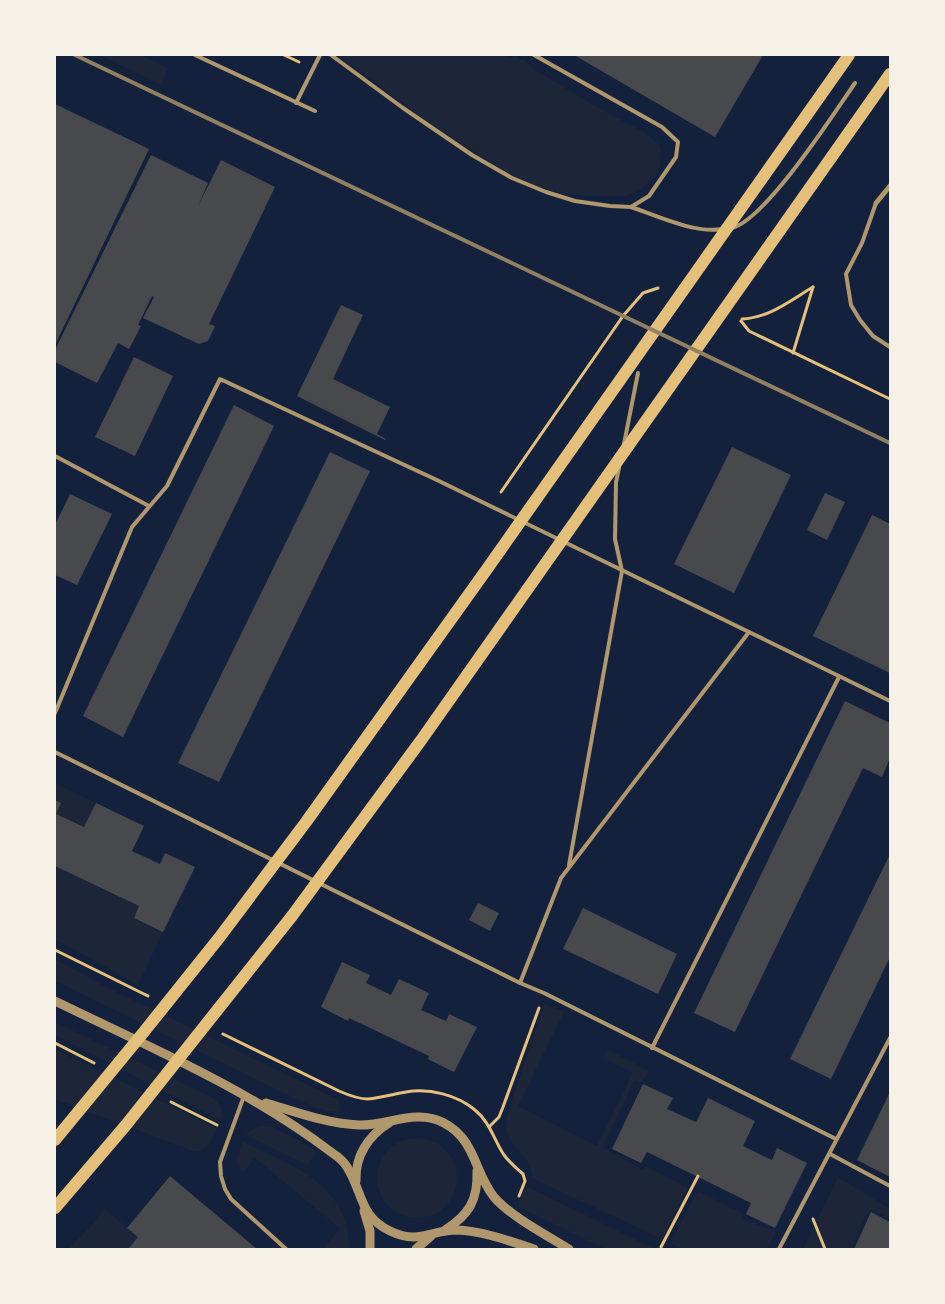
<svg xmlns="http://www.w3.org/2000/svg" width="945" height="1304" font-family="'Open Sans',sans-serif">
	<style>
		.green { fill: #1d2539 }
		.building { fill: #48494c }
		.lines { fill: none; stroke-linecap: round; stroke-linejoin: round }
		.path { stroke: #e5c07b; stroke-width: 3 }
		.service { stroke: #b1986c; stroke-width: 4 }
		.minor { stroke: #b1986c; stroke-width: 5 }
		.tertiary { stroke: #b1986c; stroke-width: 9 }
		.primary { stroke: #e5c07b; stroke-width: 12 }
		.rail { stroke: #918062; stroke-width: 4 }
	</style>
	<rect width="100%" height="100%" fill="#14213d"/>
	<!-- green -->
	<g class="green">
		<polygon points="100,55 141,55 168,68 161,85"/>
		<polygon points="337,55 505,55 510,58 516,56 520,60 525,60 532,68 600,109 644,132 659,144 661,149 659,168 655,177 639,191 626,196 588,196 560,193 535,186 518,179 445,134"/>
		<polygon points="55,783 96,803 84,827 56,814 61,803 55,800"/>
		<polygon points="55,866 139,906 134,918 163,932 138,985 55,939"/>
		<polygon points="55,959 106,987 337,1099 340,1107 340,1112 328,1111 313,1107 55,981"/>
		<path d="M544,1004L564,1012L518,1106L597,1146L633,1073L603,1058L607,1049L649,1071L641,1083L634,1081L603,1147L643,1170L645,1166L688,1188L662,1239L532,1178C534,1153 500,1148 507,1116Z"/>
		<path d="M55,1022L213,1098C221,1104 224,1112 221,1121L55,1035Z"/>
		<path d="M55,1049L217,1129C212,1139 208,1150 196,1152L55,1099Z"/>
		<polygon points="261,1126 274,1127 317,1151 307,1165 246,1135 251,1130"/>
		<circle cx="417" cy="1178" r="40"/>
		<path d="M243,1142C294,1167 347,1182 350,1249H323L340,1228L255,1158L243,1173C233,1164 238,1152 243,1142Z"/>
		<polygon points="838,1177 890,1209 890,1219 869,1209 851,1249 803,1249"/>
		<polygon points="526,1186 655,1249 605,1249 518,1206"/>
		<polygon points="698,1191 743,1214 742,1218 776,1233 766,1249 682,1249 670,1243"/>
		<polygon points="105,1209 138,1237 128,1249 68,1249 95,1222"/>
	</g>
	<!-- building -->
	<g class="building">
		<polygon points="574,55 763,55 715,137"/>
		<polygon points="55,104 149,149 55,345"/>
		<polygon points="151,155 208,183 198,206 221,160 275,187 209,324 215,326 208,341 199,344 143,318 154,297 152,296 138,325 141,326 129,349 118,343 97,383 55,362 55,350"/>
		<polygon points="341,305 363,315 333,379 390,407 377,434 386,439 385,440 297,396"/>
		<polygon points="134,357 173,376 135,456 95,437"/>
		<polygon points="234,405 274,426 123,737 83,716"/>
		<polygon points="732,447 791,475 734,593 674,564"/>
		<polygon points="330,452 370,471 219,782 178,763"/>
		<polygon points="825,493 845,502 827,540 807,530"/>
		<polygon points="70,494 112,514 77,585 55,575 55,525"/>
		<polygon points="872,515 890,524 890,673 813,636"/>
		<polygon points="845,701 890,723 890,758 882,777 863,768 735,1032 694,1013"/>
		<polygon points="55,800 61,803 56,814 84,827 96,803 144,826 132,851 160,864 165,853 195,867 163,932 134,918 139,906 55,866"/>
		<polygon points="890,854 890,957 831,1079 790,1059"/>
		<polygon points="478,903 499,913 490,931 469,920"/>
		<polygon points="583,908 677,954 658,994 563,949"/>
		<polygon points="342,962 370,975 366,983 391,995 399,979 429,993 421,1010 446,1021 449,1014 477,1027 454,1072 428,1059 429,1056 349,1018 348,1021 321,1007"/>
		<polygon points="643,1084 673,1098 667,1109 696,1122 708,1098 755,1121 743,1146 772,1160 777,1148 807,1163 775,1228 746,1214 751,1203 647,1152 641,1163 612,1149"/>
		<polygon points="890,1092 890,1177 857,1160"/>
		<polygon points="170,1176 257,1249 128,1249 138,1237 127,1228"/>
		<polygon points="871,1212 890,1222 890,1249 854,1249"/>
	</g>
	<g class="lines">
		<!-- path -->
		<g class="path">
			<polyline points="284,55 299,62"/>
			<path d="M742,319C769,318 791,300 813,287"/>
			<polyline points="741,321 749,331 890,399"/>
			<polyline points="793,353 813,287"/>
			<polyline points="501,492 623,316 643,293 658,288"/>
			<polyline points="55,950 148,996"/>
			<path d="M223,1034L339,1091C348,1095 358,1099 368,1099C381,1098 394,1094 406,1092C430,1088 457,1095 475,1110C490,1122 494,1140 504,1155C510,1163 516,1168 523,1174L525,1181L519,1196"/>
			<polyline points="55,1043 94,1063"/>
			<polyline points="171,1102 217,1125"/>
			<polyline points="489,1127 499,1117 503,1107 539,1008"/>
			<polyline points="813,1219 825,1249"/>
			<polyline points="661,1247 698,1176"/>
		</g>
		<!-- service -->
		<g class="service">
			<polyline points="195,55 315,111"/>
			<polyline points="331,55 403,108 472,155 512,178 546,192 575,201 610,206 631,207 649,196 676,157 678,142 662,127 534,55"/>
			<polyline points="296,103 320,55"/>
			<polyline points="876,203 862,243 846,274 851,305 860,320 873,336 890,347"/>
			<path d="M631,207C657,216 696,234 722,229"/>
			<path d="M732,228C766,219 833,115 855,83"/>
			<polyline points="624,444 638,373"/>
			<polyline points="55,456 149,506"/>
			<polyline points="55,713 132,527 167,486 220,379 439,481 749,632"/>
			<polyline points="55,752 520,983 544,993 836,1139"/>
			<polyline points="569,865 622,571 615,539 616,482 619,468"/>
			<polyline points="520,983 561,878 749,632 890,701"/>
			<polyline points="652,1048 839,677"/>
			<polyline points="244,1096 220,1162 221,1176 225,1189 231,1199 286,1249"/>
			<polyline points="830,1154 890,1186"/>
			<polyline points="779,1249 890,1038"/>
		</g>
		<!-- minor -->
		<polyline class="minor" points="876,203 890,186"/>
		<!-- tertiary -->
		<g class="tertiary">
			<path d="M55,1001C149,1047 247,1088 331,1152C337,1156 343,1160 347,1167C363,1192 359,1216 390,1231C419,1245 430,1230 457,1230C483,1231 509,1241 534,1249"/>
			<path d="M266,1103C296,1112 328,1124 359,1125C388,1126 416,1108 444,1123C476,1140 474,1172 494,1197C510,1216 548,1236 569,1249"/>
			<path d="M356,1181C355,1156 368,1136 389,1123"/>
			<polyline points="364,1211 370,1231 370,1249"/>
			<path d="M445,1230C469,1215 478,1200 477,1171"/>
			<polyline points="416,1249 431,1236"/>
		</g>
		<!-- primary -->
		<g class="primary">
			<polyline points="55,1140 143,1033 219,938 306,822 487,569 849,55"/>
			<polyline points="55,1208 126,1125 292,916 422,739 890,74"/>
		</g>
		<!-- rail -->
		<polyline class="rail" points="75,55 890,443"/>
	</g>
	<!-- border -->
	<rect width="945" height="1304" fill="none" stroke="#f6f1e7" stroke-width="112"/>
</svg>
